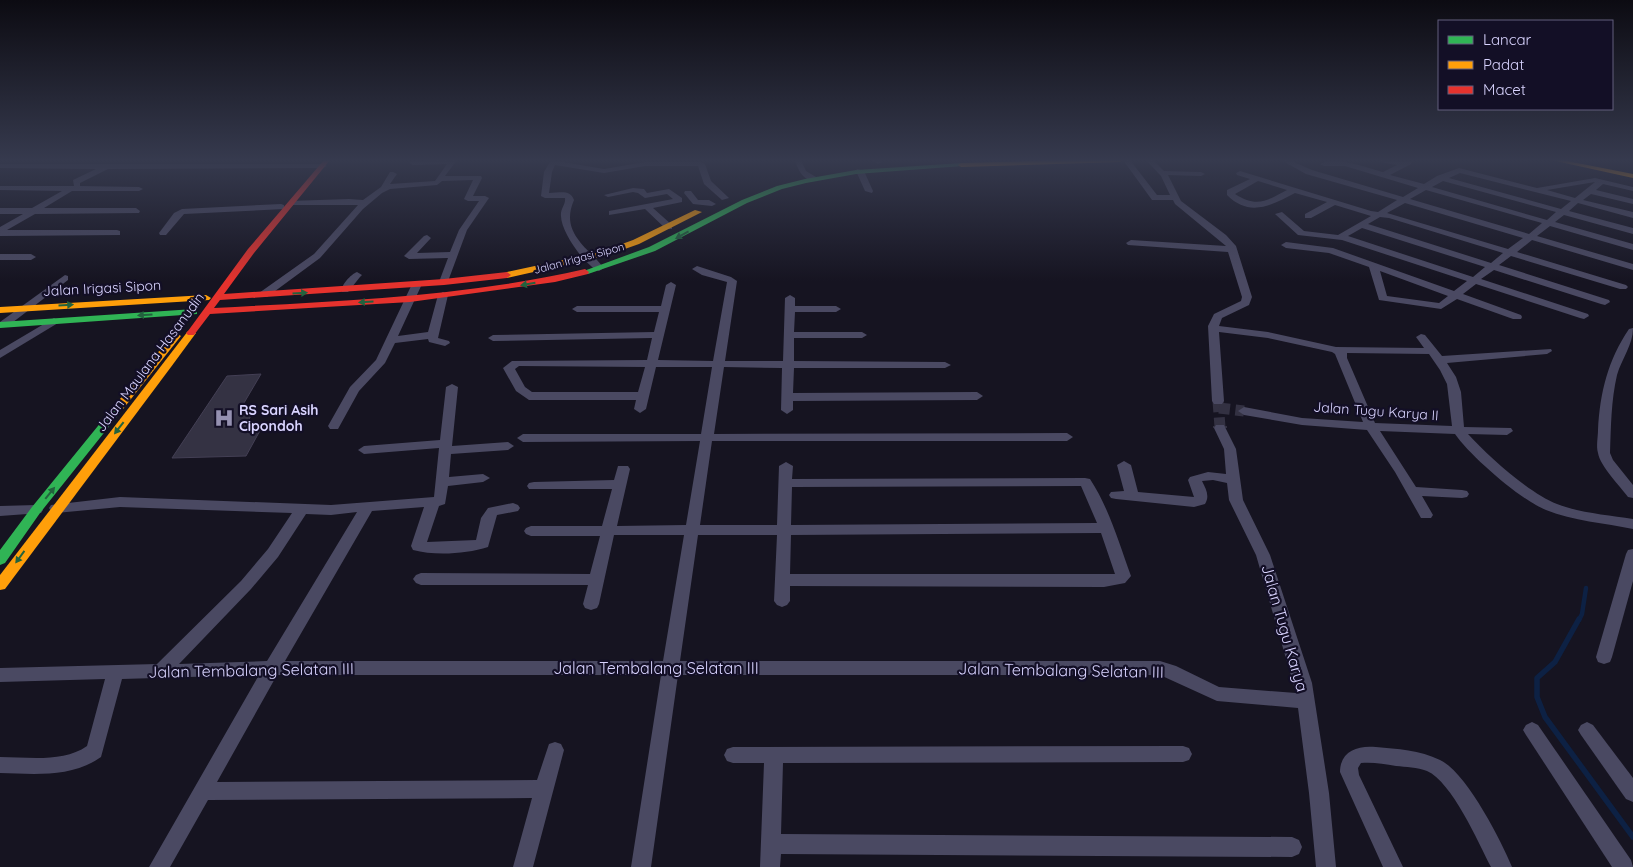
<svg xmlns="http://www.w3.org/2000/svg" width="1633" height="867" font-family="Quicksand,sans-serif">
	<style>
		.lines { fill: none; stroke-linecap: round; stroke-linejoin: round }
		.stream-far1 { stroke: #0d2144; stroke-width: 4.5 }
		.stream { stroke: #0d2144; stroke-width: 5.5 }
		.building { fill: #343243; stroke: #433f54 }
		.street-tunnel-far1 { stroke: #333142; stroke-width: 11; stroke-dasharray: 11 5.5; stroke-linecap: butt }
		.street-tunnel { stroke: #333142; stroke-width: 14; stroke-dasharray: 14 7; stroke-linecap: butt }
		.street { fill: #4a4962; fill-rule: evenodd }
		.fast { fill: #30b455; fill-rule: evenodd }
		.slow { fill: #ff9f0a; fill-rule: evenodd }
		.jam { fill: #e5322d; fill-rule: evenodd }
		.oneway { fill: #22623e }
		.labels { text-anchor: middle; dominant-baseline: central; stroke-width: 4.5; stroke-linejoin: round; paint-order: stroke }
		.far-street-label { font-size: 11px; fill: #d9d4ff; stroke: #130f26 }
		.street-label { font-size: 14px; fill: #d9d4ff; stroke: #130f26 }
		.poi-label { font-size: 14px; font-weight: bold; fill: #d9d4ff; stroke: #130f26; text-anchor: start }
		.near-street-label { font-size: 16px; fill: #d9d4ff; stroke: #130f26 }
	</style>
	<rect width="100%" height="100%" fill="#161421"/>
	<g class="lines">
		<!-- stream-far1 -->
		<polyline class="stream-far1" points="1579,620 1582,614 1586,588"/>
		<!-- stream -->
		<polyline class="stream" points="1579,619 1555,662 1537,678 1537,697 1545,717 1633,837"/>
	</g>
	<!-- building -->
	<polygon class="building" points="261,374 241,408 254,409 245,428 262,427 246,456 172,458 227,376"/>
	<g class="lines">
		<!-- street-tunnel-far1 -->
		<g class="street-tunnel-far1">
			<polyline points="1218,401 1220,427"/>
			<polyline points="1219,408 1244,411"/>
		</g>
		<!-- street-tunnel -->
		<polyline class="street-tunnel" points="1220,426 1220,428"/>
		<!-- street -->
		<g class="street">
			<polygon points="437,160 457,160 445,176 481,176 482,178 473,196 485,196 489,198 467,230 447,284 441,284 439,282 448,258 409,259 404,256 424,236 427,235 431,238 417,253 450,252 459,230 479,201 468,201 464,199 473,180 442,181 437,185 390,189 382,193 363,209 320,258 267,297 259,297 259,293 314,254 358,205 289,205 289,201 349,199 363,200 381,187 390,172 393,172 397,174 390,184 435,181 447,164 413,165 409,163 413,161"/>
			<path d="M551,160L604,169L645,162H701L705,164L711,181L729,198L722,200L704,184L698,166H645L604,173L555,165L552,172L549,193C560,193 570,189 574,200C560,232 586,246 604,268L599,271C585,266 561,232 561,216C560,209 566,204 565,198H545L541,196L544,172Z"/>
			<path d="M795,160H801L806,171L816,177V181C803,181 798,170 795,160Z"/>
			<polygon points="872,160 880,160 882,162 878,164"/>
			<path d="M1123,160H1130L1157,195H1170L1161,176L1146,160H1153L1164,171L1201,172L1205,174L1201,176L1168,175L1181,201L1226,235L1236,246L1252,297L1249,305L1222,318L1219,326L1268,332L1336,347L1424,348L1416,337L1421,334L1425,335L1442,356L1551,349L1552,351L1547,354L1447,363L1456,377L1461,392L1464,427L1511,428L1513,431L1507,435L1468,434C1488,456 1529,493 1557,504C1580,513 1608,515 1633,519V529C1605,523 1573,521 1546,510C1522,501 1470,456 1455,434L1380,431L1416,487L1462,490L1467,491L1469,494L1467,497L1462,498L1422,496L1433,515L1431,518H1421L1395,472L1367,430L1302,425L1244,415L1238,411L1244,407L1302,418L1363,422L1335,354L1332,352L1268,338L1219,332L1224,401L1222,404H1214L1212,401L1208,326L1214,314L1241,301L1242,297L1228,252L1128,245L1126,243L1131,240L1226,246L1175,204L1173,200H1152ZM1347,353L1429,354L1440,370L1447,384L1452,426L1375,423L1347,358Z"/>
			<path d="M1281,160H1289L1312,170L1403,197L1418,188L1345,166H1324L1320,164C1334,155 1368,168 1383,172L1397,165L1379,162V160L1403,162L1408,160L1412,162L1411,164L1390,175L1424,184L1437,176L1459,168L1537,188L1595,178L1633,187V191L1603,184L1596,190L1633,199V204L1591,194L1583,200L1633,212V218L1578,203L1569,211L1633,228V234L1564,215L1555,222L1633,244V250L1550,226L1537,236L1633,264V270L1532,240L1517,252L1626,285L1628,287L1626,289H1620L1511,256L1499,265L1609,300L1610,302L1605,305L1601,304L1494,270L1481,279L1588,314L1589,316L1584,319L1580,318L1476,284L1463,294L1521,315L1522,317L1521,319H1513L1457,299L1441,309L1379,300L1369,267L1329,253L1286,248L1281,245L1286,242L1333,248L1454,291L1467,281L1342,240L1298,235L1275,214L1282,212L1304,231L1338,235L1371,216L1335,205L1311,218H1305V214L1327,202L1295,193C1272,205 1250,218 1227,195V190L1250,179L1237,175L1236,173L1240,171L1371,211L1378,212L1397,200L1306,174ZM1460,173L1571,201L1561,209L1449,178ZM1258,181L1287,190C1266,201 1257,208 1235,194ZM1443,181L1556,212L1547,220L1432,187ZM1595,182L1575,198L1547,190ZM1426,190L1542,223L1529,234L1410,199ZM1405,203L1523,238L1508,249L1387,213ZM1380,217L1389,218L1503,253L1491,263L1368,224ZM1362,228L1485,267L1473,277L1348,236ZM1380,271L1448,296L1439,303L1387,296Z"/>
			<polygon points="0,164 323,164 327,166 323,168 108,169 80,183 80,186 139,187 143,189 139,191 72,191 44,208 136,208 140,211 139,213 35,214 7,230 117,230 120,231 120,235 0,236 0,227 23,214 0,214 0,208 32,208 62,191 0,190 0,186 74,186 73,180 96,169 0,168"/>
			<polygon points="857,169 864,171 873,191 872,193 865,191 856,171"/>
			<polygon points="633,188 644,189 647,193 669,189 682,198 682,202 653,208 672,225 672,229 666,229 645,209 609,215 609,211 673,199 667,194 645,198 638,193 633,192 608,197 604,195"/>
			<polygon points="685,191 691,191 698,200 709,200 716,204 712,206 693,204 684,193"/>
			<polygon points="281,204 284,205 284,209 184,214 166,235 160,235 159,233 174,213 182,209"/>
			<polygon points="0,254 31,254 36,257 31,260 0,260"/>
			<path d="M697,266L731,277L737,281L725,361H783L785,298L790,295L795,298V306H836L841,309L836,312H795L794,332H862L867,335L862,338H794V361L945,362L951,365L945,368H794L793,393L977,392L983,396L977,400L793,401V410L787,414L781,410L782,368L724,367L714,434L1067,433L1073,437L1067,441H712L700,525H777L779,466L786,462L793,466L792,479L1085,478L1090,479C1109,508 1119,543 1131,576L1125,583L1104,587L790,586V601L787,605L782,607L777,605L774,601L777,535H698L680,661H1160L1176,666L1219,687L1296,693L1256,555L1229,500L1227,483L1213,480L1202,481C1206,489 1210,496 1205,504L1194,507L1116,499L1111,498L1109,495L1111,492L1124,491L1117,465L1124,461L1131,465L1138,492L1194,497L1188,480L1190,477L1208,472L1226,474L1224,449L1214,428L1216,425H1224L1236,449L1243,500L1270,555L1312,683L1329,793L1336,867H1316L1309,793L1298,708L1217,701L1160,675H678L651,867H631L661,675H277L217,782L537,780L549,744L555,742L561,744L564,750L533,867H513L532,798L208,800L170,867H149L259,675L122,679L101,757C72,778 34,774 0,773V757C27,757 63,763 87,746L105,679L0,682V668L157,664L241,581L268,549L292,513L120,507L56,513L51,511L49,508L51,505L120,497L331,505L434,497L439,448L364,454L358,450L364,446L440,440L446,387L452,384L458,387L452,446L508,442L514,446L508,450L451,454L449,477L483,474L490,478L483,482L448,486L445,504L439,506L427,542L476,540L481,518L488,508L513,503L518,505L520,508L518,511L497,515L488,547C466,554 435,556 413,550L411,546L424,507L372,511L285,661H663L684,535H614L599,604L597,608L591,610L585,608L583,604L588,585H421L416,583L413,579L416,575L421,573L590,574L600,536H531L526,534L524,531L526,528L531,526H602L612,489H529L527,486L529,483L534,482L614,480L618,466H628L630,469L617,526L686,525L700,441L523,442L517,438L523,434H701L712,367H656L646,409L640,413L634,409L636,400H529L516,391L503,368L512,361L647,360L652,338L493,341L488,338L493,335L654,332L659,312H577L572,309L577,306H661L666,285L671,282L676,285L658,360L713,361L727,282L702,275L692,269ZM519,366L645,367L638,392H532L525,387L515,369ZM1081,486L1097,523L791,525L792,487ZM357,512L267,661L179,664L251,589L278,557L306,514L331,515ZM1099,533H1101L1115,574H790L791,535Z"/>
			<path d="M357,272L362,275L360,277L348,292H342C340,286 351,274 357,272Z"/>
			<polygon points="65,275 68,276 68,280 8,326 0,326 0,322"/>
			<polygon points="417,281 422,284 398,336 428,332 438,295 443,292 448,295 438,338 449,341 450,343 445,346 429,342 428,339 395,343 385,363 359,391 338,429 330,429 328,426 350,387 376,360 412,284"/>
			<polygon points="54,318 59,321 58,323 0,358 0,350"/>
			<path d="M1633,328C1633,345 1622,358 1617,375C1611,401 1611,427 1610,453L1613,460L1633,485V498L1628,497C1620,486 1600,466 1598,453C1596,446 1598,437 1598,430C1600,392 1608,360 1629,329Z"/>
			<polygon points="36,505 41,507 43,510 41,513 0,516 0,506"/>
			<polygon points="1633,549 1633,581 1612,657 1610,662 1604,664 1598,662 1596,657 1626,554 1628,550"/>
			<polygon points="1532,722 1538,725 1631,860 1633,867 1612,867 1526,735 1523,730 1526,725"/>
			<polygon points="1587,722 1593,725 1633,778 1633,802 1626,799 1581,735 1578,730 1581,725"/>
			<polygon points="1183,746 1189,748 1192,754 1189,760 1183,762 783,763 781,834 1292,837 1299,840 1302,847 1299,854 1292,857 781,854 780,867 760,867 764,763 733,763 727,761 724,755 727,749 733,747"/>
			<path d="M1376,747C1397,749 1420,750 1440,760C1466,772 1501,840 1512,867H1491C1478,842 1452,782 1427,771C1417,767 1406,767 1396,766C1384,764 1373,762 1361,763L1358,768L1359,775L1403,867H1383L1340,772C1340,751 1358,745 1376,747Z"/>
		</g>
		<!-- fast -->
		<g class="fast">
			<polygon points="961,163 963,164 963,166 856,174 806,183 782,189 747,203 655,251 588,274 582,274 581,272 649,247 742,200 777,186 805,179 856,170"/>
			<polygon points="194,309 197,310 197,314 0,328 0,322"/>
			<polygon points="119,404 123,405 124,407 123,409 40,513 5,563 0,565 0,550 32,507 115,405"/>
		</g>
		<!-- slow -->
		<g class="slow">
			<polygon points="1070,160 1123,160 1120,162 961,167 958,165 961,163"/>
			<polygon points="1551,160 1562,160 1633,174 1633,178"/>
			<polygon points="695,210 702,212 639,244 605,256 507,278 503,275 507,272 600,252 633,240"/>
			<polygon points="206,295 211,298 209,300 0,313 0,307"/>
			<polygon points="191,330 196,333 171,367 5,589 0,590 0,575 188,331"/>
			<polygon points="176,333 181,336 123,409 115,409 114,407 115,405 173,334"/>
		</g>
		<!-- jam -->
		<path class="jam" d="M324,160H330L254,253L224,294L444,279L507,272L511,275L507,278L444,285L220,300L214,308C337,301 464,297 585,269L589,272L588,274L555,282L410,302L210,314L194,335H188L186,333L188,331L248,249Z"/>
	</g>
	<!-- one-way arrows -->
	<defs><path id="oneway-solid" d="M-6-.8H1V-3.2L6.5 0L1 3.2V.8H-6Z" transform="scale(1.25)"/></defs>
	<g class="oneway">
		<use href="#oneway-solid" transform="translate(682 235) rotate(151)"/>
		<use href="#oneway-solid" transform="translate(528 284) rotate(170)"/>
		<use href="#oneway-solid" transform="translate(300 293) rotate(-4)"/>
		<use href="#oneway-solid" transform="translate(366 302) rotate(177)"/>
		<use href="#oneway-solid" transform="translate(66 305) rotate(-3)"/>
		<use href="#oneway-solid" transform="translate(145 315) rotate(176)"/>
		<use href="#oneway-solid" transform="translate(119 428) rotate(128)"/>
		<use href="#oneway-solid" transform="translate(50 493) rotate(-51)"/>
		<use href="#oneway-solid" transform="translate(20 557) rotate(126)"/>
	</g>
	<!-- sky -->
	<linearGradient id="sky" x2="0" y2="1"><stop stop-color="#0c0b12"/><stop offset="0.57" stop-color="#363a4e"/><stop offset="1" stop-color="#363a4e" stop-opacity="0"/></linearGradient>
	<rect width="1633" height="281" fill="url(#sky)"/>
	<!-- icons -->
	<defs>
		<symbol id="hospital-bare" viewBox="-9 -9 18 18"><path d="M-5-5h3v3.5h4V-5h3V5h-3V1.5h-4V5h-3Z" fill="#9591b1" stroke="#130f26" stroke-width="2.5" paint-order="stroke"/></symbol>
	</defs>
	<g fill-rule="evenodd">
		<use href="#hospital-bare" x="210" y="404" width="28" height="28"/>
	</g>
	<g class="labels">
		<!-- far-street labels -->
		<g class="far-street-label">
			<text transform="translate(579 258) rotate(-15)">Jalan Irigasi Sipon</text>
		</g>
		<!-- street labels -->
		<g class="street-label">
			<text transform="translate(102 288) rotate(-3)">Jalan Irigasi Sipon</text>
			<text transform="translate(150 362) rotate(-53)">Jalan Maulana Hasanudin</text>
			<text transform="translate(1376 411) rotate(4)">Jalan Tugu Karya II</text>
		</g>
		<!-- poi labels -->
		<g class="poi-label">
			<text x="239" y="410">RS Sari Asih<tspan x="239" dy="16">Cipondoh</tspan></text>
		</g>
		<!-- near-street labels -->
		<g class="near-street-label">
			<text transform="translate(1285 628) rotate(74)">Jalan Tugu Karya</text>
			<text x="656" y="668">Jalan Tembalang Selatan III</text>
			<text transform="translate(251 670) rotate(-1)">Jalan Tembalang Selatan III</text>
			<text transform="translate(1061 670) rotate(1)">Jalan Tembalang Selatan III</text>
		</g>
	</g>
	<!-- legend -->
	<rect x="1438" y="20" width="175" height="90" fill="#130f26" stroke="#625e7d"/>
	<rect x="1448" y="36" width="25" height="8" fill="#30b455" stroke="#625e7d"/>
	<text x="1483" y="45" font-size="15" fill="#d9d4ff">Lancar</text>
	<rect x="1448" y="61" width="25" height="8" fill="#ff9f0a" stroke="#625e7d"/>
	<text x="1483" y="70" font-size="15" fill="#d9d4ff">Padat</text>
	<rect x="1448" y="86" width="25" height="8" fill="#e5322d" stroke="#625e7d"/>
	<text x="1483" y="95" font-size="15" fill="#d9d4ff">Macet</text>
</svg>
